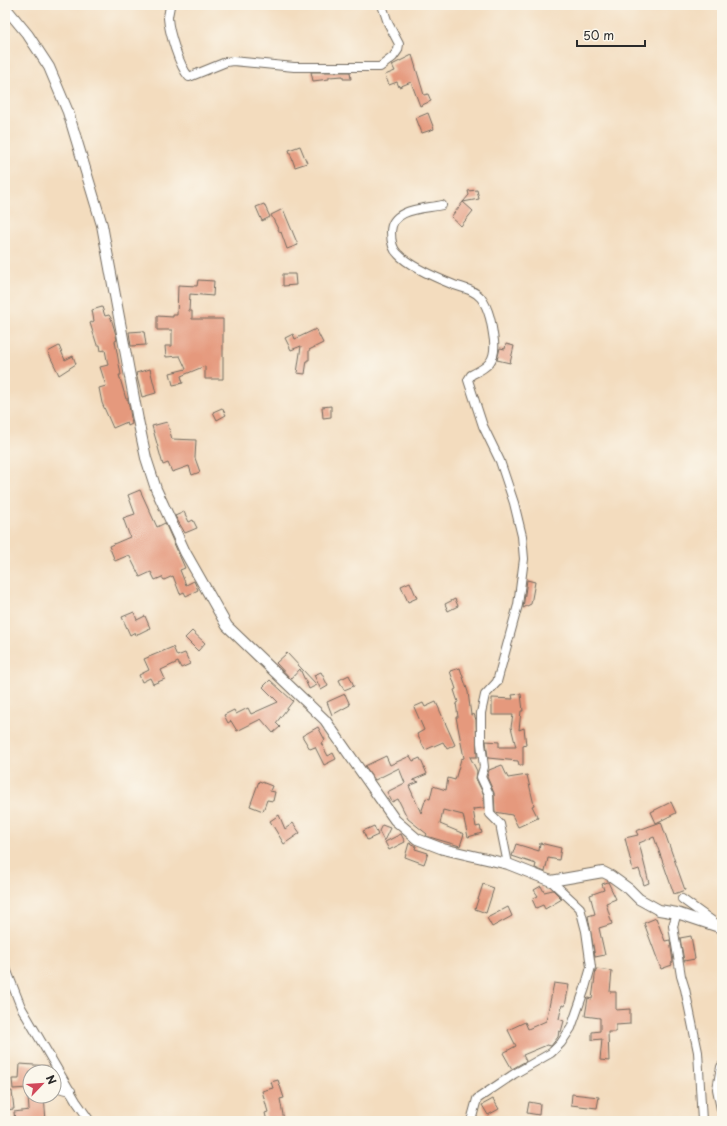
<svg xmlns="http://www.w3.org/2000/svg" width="727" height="1126" font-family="'Playpen Sans',sans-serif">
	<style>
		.building { fill: #e5997d }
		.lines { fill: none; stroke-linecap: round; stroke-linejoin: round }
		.minor-casing { stroke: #71695e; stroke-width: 10 }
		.tertiary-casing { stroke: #71695e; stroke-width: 12 }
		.minor { stroke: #fff; stroke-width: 8 }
		.tertiary { stroke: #fff; stroke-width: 10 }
	</style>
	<rect width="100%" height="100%" fill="#fbf7ec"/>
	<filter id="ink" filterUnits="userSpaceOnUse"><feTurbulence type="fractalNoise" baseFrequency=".025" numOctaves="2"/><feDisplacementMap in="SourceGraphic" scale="8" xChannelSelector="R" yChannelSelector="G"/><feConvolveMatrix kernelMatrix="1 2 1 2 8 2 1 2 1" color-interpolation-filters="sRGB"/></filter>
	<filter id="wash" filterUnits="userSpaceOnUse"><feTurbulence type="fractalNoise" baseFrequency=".012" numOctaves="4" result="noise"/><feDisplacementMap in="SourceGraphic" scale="16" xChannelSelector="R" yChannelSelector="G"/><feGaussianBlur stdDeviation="0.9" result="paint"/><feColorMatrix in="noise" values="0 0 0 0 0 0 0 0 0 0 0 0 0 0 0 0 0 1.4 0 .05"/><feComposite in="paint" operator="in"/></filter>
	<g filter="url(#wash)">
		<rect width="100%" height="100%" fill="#f3dcbe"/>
		<g id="blocks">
			<!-- building -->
			<g class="building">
				<polygon points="412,55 424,95 428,94 431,101 420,106 411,82 399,87 397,82 389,85 385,75 395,71 392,65"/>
				<polygon points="311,72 350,72 351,79 343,79 343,76 329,77 329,79 313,81"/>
				<polygon points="428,113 434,129 422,133 416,118"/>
				<polygon points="300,146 307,163 295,167 289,150"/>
				<polygon points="477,190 479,199 463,202 469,195 468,191"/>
				<polygon points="463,202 473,211 461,226 451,217"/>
				<polygon points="264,204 270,217 262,221 256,207"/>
				<polygon points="283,209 298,245 287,249 281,232 280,233 271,215"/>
				<polygon points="283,274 295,274 296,285 283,286"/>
				<polygon points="198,280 214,281 213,296 190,294 189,311 192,311 192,319 223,319 223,379 205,379 205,366 181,376 183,383 173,385 170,373 186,369 180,356 166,357 165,346 172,346 172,330 157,330 157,316 173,317 173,315 177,315 178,285 197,286"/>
				<polygon points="102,307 105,316 109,315 111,318 116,335 117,340 115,341 121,375 119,375 126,399 128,399 132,424 128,426 127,422 113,428 102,403 99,388 106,386 100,367 108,365 105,350 101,351 100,345 97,345 90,323 94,321 92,310"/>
				<polygon points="316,329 323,343 309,350 309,360 307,360 305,374 297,373 301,346 291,350 285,338 293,334 295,339"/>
				<polygon points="144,331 146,345 131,346 129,332"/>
				<polygon points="506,344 514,346 510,363 497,360 500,348 505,349"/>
				<polygon points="59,346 65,360 73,356 76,364 59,375 48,352"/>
				<polygon points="150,369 156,393 142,397 136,373"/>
				<polygon points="331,406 331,417 323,418 322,407"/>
				<polygon points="222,408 226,415 217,420 213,412"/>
				<polygon points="167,422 172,439 196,440 195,458 200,472 192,475 189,466 172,472 168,463 163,465 152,426"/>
				<polygon points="140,490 157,527 165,523 185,568 180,570 186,585 194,581 198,590 186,596 184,592 180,594 173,576 164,580 162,577 155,580 151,572 140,577 129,555 115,561 109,546 130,537 123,518 135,514 128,495"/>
				<polygon points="184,512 189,522 193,520 197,528 185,533 175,516"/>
				<polygon points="527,580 535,582 531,604 523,608"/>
				<polygon points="410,582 417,598 408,602 401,586"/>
				<polygon points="455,599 458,606 448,611 445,604"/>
				<polygon points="134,612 137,620 145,616 150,628 136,635 135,632 130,635 122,617"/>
				<polygon points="192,631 205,643 198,651 185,638"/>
				<polygon points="173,647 177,656 185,653 190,664 181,668 178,662 161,670 165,679 153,684 150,678 142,682 139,675 149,670 144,659"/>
				<polygon points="287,653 301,668 317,685 309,689 300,669 291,679 276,663"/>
				<polygon points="460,668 468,692 471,715 474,714 476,720 477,757 470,757 477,771 476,779 484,795 484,808 473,809 476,827 480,826 482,833 468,837 463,815 443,810 440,824 464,834 460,846 426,836 427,834 408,819 398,799 392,802 387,792 405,783 399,768 375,780 365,766 386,756 390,765 410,756 413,761 420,758 427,774 413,780 419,782 409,786 421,813 426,798 430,799 433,786 446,790 448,778 455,780 461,759 464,758 456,717 458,717 456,703 458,702 454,690 456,689 450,671"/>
				<polygon points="321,672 328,686 321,690 314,675"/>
				<polygon points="349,675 354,686 344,690 339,680"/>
				<polygon points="270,680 293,701 276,723 280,727 273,733 261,719 237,731 231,721 228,723 224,715 234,710 236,714 248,708 251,714 278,702 263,687"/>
				<polygon points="345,694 350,705 332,715 327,702"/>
				<polygon points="521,694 523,711 521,711 519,730 524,728 526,745 523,746 523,765 519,765 518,761 488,758 486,741 499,742 499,747 516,747 511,727 513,715 492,715 492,698 513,699 512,695"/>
				<polygon points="436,702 455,745 447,749 443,742 425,750 417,734 424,730 414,707 423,703 425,707"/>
				<polygon points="318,727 325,740 321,743 328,756 333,753 336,759 324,765 315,747 310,749 302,736"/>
				<polygon points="502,765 508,778 527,775 534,805 532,806 538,818 518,827 512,815 495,812 494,793 487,777 489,770"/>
				<polygon points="259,781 272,786 270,791 275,792 273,801 267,800 263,811 250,806"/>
				<polygon points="671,802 676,813 656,823 651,812"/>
				<polygon points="279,815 285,829 293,823 300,833 284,844 270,821"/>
				<polygon points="661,822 685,890 674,894 654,837 639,843 649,883 644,885 639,869 633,871 625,838 638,835 636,831"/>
				<polygon points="382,825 390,828 384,841 379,831"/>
				<polygon points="374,826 378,835 367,840 363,831"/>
				<polygon points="401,834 405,842 389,850 385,842"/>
				<polygon points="409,843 416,846 415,849 428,853 424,864 405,857"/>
				<polygon points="540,843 561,848 559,860 548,858 545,872 535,868 536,864 512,856 516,844 539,851"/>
				<polygon points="608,882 616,899 606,903 612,924 599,928 605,955 595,957 588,916 595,914 590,895 604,890 602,884"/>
				<polygon points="483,884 494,888 486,913 475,909"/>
				<polygon points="541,886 544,892 553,890 562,899 545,909 543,905 536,908 532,899 538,896 534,890"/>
				<polygon points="508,907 512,916 492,927 487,918"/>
				<polygon points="656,918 665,941 670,940 673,962 671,963 672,965 661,969 644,923"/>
				<polygon points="691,936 695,959 684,961 680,938"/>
				<polygon points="596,969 612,971 610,992 616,992 616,1010 630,1009 630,1024 616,1025 616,1032 608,1032 609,1061 600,1060 602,1039 592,1040 592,1032 600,1031 600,1018 585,1016 588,998 592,999"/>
				<polygon points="554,983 569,985 565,1006 562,1005 559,1019 564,1021 561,1032 559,1031 558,1037 551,1046 547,1045 523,1055 526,1061 512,1069 503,1053 516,1046 508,1030 525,1022 528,1029 546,1021"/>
				<polygon points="20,1064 48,1066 48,1072 30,1072 30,1088 13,1089 12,1079 19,1079"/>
				<polygon points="278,1080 284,1098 280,1099 284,1120 267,1121 265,1113 268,1112 262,1091 273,1088 271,1082"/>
				<polygon points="12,1091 14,1109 5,1110 5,1092"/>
				<polygon points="572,1094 599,1097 597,1108 571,1105"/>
				<polygon points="28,1096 44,1096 46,1121 15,1121 14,1112 29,1110"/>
				<polygon points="493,1099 499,1109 488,1115 482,1105"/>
				<polygon points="529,1102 540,1104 539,1115 527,1113"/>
			</g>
		</g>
	</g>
	<g filter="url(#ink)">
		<use href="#blocks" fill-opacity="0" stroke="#71695e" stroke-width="1"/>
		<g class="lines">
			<defs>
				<g id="minor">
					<path d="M170,5C170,9 168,14 168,18C169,32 179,66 189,77L226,62L233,61L294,67H380L393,57L398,50L399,44L388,23L382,5"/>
					<path d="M442,205C425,209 391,208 391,232C391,240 392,249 398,254C409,266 439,279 454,285C464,288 474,290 481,298C490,310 492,327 494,341C496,361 488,367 471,375L468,380L483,426L500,461L514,503L522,536L524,559L518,605L497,682L485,695L481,713V743L484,767L481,777L489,794L490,814L500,824L508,864"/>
					<polyline points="682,899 718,925"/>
					<polyline points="677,913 673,926 681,976 685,989 698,1052 702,1121"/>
					<polyline points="5,966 21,1007 76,1101 90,1121"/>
					<polyline points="54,1087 71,1091"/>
					<polyline points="471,1121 477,1099 514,1074 551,1053 561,1043 571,1028 585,988 591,967 586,931 580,908 551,881"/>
				</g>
				<g id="tertiary">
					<polyline points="5,7 28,35 49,67 68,112 102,225 138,420 146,458 156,489 185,552 227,626 325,720 395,820 417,839 443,849 508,864 551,881 603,872 611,876 629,889 639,899 659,910 677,913 722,928"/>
					<polyline points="722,1067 718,1089 722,1109"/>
				</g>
			</defs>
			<!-- minor casing -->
			<use href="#minor" class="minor-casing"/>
			<!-- tertiary casing -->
			<use href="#tertiary" class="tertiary-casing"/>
			<!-- minor -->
			<use href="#minor" class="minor"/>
			<!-- tertiary -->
			<use href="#tertiary" class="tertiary"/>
		</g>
	</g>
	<!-- margin -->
	<rect width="727" height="1126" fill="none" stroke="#fbf7ec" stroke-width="20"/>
	<!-- north arrow -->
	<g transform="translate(42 1084) rotate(65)"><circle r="19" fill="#fbf7ec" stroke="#a8a59f"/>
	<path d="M0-3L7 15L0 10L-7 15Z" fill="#d1495b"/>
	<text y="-6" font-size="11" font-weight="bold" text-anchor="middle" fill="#2b2b2b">N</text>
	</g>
	<!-- scale -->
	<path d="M577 40v6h68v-6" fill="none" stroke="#2b2b2b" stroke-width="2"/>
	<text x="583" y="40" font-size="12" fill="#2b2b2b" stroke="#fbf7ec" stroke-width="3" paint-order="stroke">50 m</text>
</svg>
